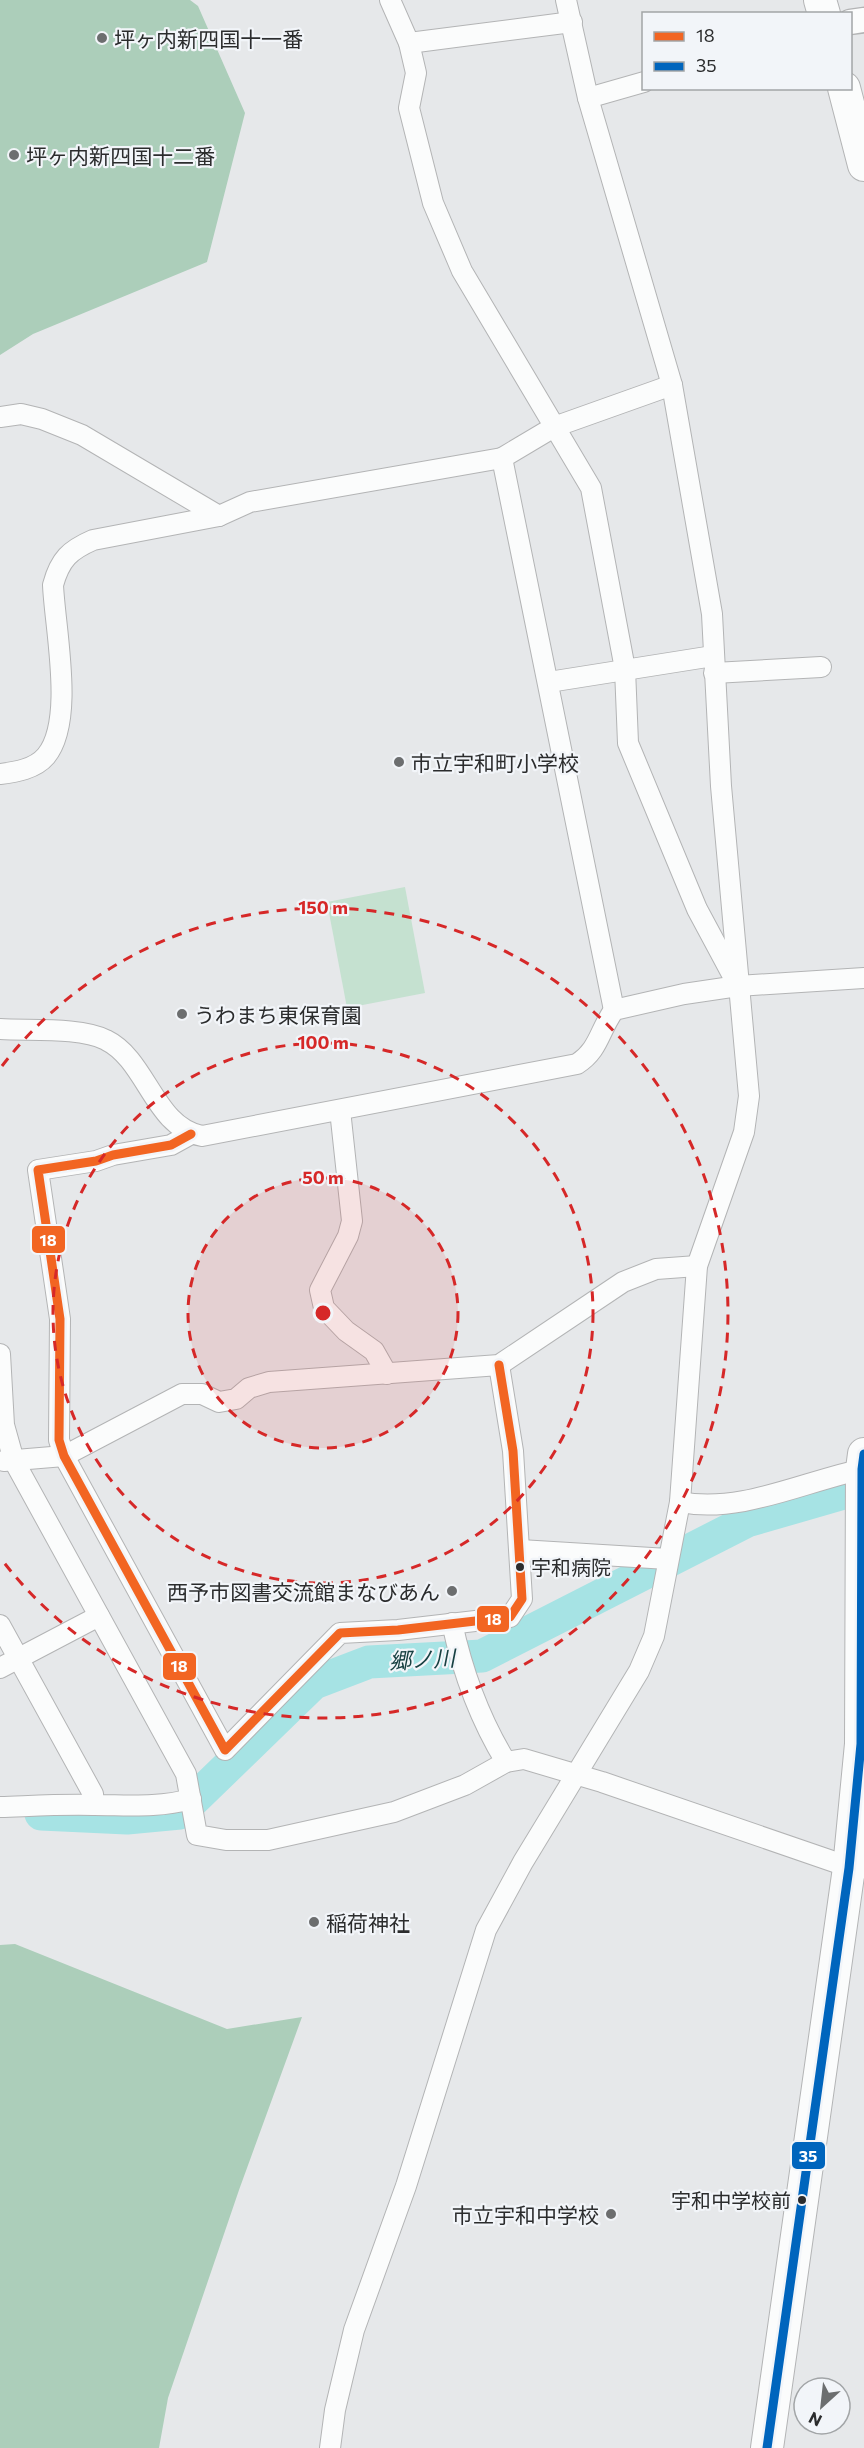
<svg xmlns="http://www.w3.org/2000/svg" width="864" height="2448" font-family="Commissioner,'Noto Sans JP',sans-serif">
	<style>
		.green { fill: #c5e1d0 }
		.forest { fill: #acceba }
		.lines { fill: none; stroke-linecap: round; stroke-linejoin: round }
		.river { stroke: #a6e3e4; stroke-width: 33 }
		.minor-casing { stroke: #b3b4b5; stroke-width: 22 }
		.tertiary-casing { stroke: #b3b4b5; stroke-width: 27 }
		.trunk-casing { stroke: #b3b4b5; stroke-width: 34 }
		.minor { stroke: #fbfcfc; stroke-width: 20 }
		.tertiary { stroke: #fbfcfc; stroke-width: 24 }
		.trunk { stroke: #fbfcfc; stroke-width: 32 }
		.bus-1-casing { stroke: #f2f5f9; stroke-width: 14 }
		.bus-2-casing { stroke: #f2f5f9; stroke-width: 14 }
		.bus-1 { stroke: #f26522; stroke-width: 9 }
		.bus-2 { stroke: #0065bd; stroke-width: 9 }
		.ring { fill: none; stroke: #d62828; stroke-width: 3; stroke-dasharray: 10 8 }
		.poi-dot { fill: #6c6e6f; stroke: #f2f5f9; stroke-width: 2 }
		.bus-dot { fill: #2b2c2d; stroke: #f2f5f9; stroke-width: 2 }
		.labels { text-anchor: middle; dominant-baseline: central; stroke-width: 4.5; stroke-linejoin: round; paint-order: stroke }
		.bus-label { font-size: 20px; fill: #2b2c2d; stroke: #f2f5f9; text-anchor: start }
		.poi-label { font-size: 21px; fill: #2b2c2d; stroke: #f2f5f9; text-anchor: start }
		.water-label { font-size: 22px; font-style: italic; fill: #184142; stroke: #f2f5f9 }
		.centre { fill: #d62828; stroke: #f2f5f9; stroke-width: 3 }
		.ring-label { font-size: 18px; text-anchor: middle; font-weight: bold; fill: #d62828; stroke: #f2f5f9; stroke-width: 4.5; stroke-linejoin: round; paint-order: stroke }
		.line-badge { stroke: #f2f5f9; stroke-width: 2 }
		.badge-label { font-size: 16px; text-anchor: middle; font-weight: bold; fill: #fff }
	</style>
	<rect width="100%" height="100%" fill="#e6e8ea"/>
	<!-- green -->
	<polygon class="green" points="405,887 425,993 347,1008 327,902"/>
	<!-- forest -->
	<g class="forest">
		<polygon points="0,0 190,0 198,6 245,113 207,262 33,334 0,355"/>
		<polygon points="15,1944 227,2029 302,2017 239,2190 168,2398 159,2448 0,2448 0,1945"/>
	</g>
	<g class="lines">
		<!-- river -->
		<polyline class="river" points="41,1814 127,1818 180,1813 314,1683 369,1662 482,1656 747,1521 864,1487"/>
		<defs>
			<g id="minor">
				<polyline points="390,0 409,43 416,73 409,108 433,203 462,271 591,488 625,669 628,743 697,909 734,978"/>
				<polyline points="409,43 572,22"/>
				<polyline points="588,98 644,82"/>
				<polyline points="0,417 21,414 42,419 82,435 219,516"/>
				<polyline points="714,673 821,667"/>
				<polyline points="549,682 713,656"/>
				<path d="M0,774C16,772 35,769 46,756C75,721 55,630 53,585C60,559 70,550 93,540L219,516L250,502L502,458"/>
				<polyline points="614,1010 502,458 554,427 672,385"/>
				<path d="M0,1029C29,1031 81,1027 106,1040C147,1060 154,1127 202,1136L577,1064C599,1050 599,1031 614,1010L684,994L738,986L864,978"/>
				<polyline points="340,1110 352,1221 348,1236 320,1290 324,1308 346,1331 374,1351 387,1374"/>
				<polyline points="191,1134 171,1145 113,1155 96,1161 38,1170 60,1319 59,1440 64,1456 225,1750 340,1633 398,1630 510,1617 522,1599 513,1451 499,1365"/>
				<polyline points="0,1354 4,1425 14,1461 186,1774 197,1835 226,1840 268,1840 394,1812 465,1785 506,1762 524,1759 602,1782 858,1870"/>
				<polyline points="4,1461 64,1456 182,1394 202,1394 219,1402 236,1399 249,1388 269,1382 499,1365 623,1282 656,1269 697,1266"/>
				<path d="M680,1502C741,1514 804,1481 864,1469"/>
				<polyline points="520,1550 668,1559"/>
				<path d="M452,1623C463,1674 479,1718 506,1762"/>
				<polyline points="0,1625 93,1794 94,1805"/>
				<polyline points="0,1668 99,1616"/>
				<path d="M0,1807C31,1806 63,1804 94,1805C128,1805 158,1808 191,1799"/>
				<polyline points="330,2448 335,2410 354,2330 406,2186 486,1930 523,1862 639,1671 654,1636 680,1502 697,1266 744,1132 749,1096 721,786 712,614 672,385 588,98 566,0"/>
			</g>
			<polyline id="tertiary" points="850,22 864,20"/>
			<g id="trunk">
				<polyline points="820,0 824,14"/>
				<polyline points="844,88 864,165"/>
				<polyline points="767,2448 849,1868 861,1744 862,1469 864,1454"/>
			</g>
		</defs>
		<!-- minor casing -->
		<use href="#minor" class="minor-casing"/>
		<!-- tertiary casing -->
		<use href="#tertiary" class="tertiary-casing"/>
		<!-- trunk casing -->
		<use href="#trunk" class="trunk-casing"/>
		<!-- minor -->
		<use href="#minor" class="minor"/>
		<!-- tertiary -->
		<use href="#tertiary" class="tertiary"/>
		<!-- trunk -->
		<use href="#trunk" class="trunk"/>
		<defs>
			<polyline id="bus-1" points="191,1134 171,1145 113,1155 96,1161 38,1170 60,1319 59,1440 64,1456 225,1750 340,1633 398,1630 510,1617 522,1599 513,1451 499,1365"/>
			<polyline id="bus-2" points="767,2448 849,1868 861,1744 862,1469 864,1454"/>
		</defs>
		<!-- bus-1 casing -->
		<use href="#bus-1" class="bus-1-casing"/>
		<!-- bus-2 casing -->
		<use href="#bus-2" class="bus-2-casing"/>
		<!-- bus-1 -->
		<use href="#bus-1" class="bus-1"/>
		<!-- bus-2 -->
		<use href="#bus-2" class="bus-2"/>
	</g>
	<!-- distance rings -->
	<circle cx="323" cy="1313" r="135" fill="#d62828" fill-opacity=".12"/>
	<g class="ring">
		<circle cx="323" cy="1313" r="135"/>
		<circle cx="323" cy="1313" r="270"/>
		<path d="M2 1066A405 405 0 1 1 2 1560"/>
	</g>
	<!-- markers -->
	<g class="poi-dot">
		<circle cx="102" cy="38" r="6"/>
		<circle cx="14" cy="155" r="6"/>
		<circle cx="399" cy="762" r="6"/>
		<circle cx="182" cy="1014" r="6"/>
		<circle cx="452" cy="1591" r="6"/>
		<circle cx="314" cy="1922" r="6"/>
		<circle cx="611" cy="2214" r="6"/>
	</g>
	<g class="bus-dot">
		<circle cx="520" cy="1567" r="5"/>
		<circle cx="802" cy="2200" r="5"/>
	</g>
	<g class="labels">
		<!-- bus labels -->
		<g class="bus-label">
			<text x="531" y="1567">宇和病院</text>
			<text x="791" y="2200" text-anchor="end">宇和中学校前</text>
		</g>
		<!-- poi labels -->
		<g class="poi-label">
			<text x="114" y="38">坪ヶ内新四国十一番</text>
			<text x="26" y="155">坪ヶ内新四国十二番</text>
			<text x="411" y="762">市立宇和町小学校</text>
			<text x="194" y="1014">うわまち東保育園</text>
			<text x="440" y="1591" text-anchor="end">西予市図書交流館まなびあん</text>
			<text x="326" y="1922">稲荷神社</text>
			<text x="599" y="2214" text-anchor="end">市立宇和中学校</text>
		</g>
		<!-- water labels -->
		<g class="water-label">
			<text transform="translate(422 1659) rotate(-3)">郷ノ川</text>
		</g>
	</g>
	<circle cx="323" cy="1313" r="9" class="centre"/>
	<g class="ring-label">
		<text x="323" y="914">150 m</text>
		<text x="323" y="1049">100 m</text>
		<text x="323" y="1184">50 m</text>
	</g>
	<g class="line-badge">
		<rect x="31" y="1225" width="35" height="29" rx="6" fill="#f26522"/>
		<rect x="476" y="1605" width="34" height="28" rx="6" fill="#f26522"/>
		<rect x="162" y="1652" width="35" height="29" rx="6" fill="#f26522"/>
		<rect x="791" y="2141" width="35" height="29" rx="6" fill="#0065bd"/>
	</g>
	<g class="badge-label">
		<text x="48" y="1246">18</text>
		<text x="493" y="1625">18</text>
		<text x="179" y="1672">18</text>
		<text x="808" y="2162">35</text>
	</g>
	<!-- legend -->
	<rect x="642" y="12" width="210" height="78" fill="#f2f5f9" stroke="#a2a5a7" stroke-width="1.5"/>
	<rect x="654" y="32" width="30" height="9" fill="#f26522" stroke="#a2a5a7" stroke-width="1.5"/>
	<text x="696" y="42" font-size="18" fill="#2b2c2d">18</text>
	<rect x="654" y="62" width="30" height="9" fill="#0065bd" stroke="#a2a5a7" stroke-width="1.5"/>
	<text x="696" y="72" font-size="18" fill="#2b2c2d">35</text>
	<!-- north arrow -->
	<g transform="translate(822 2406) rotate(207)"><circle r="28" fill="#f2f5f9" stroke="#a2a5a7" stroke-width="1.5"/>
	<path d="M0-4.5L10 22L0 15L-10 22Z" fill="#6c6e6f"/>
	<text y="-9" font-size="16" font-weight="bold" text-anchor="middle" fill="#2b2c2d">N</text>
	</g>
</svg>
